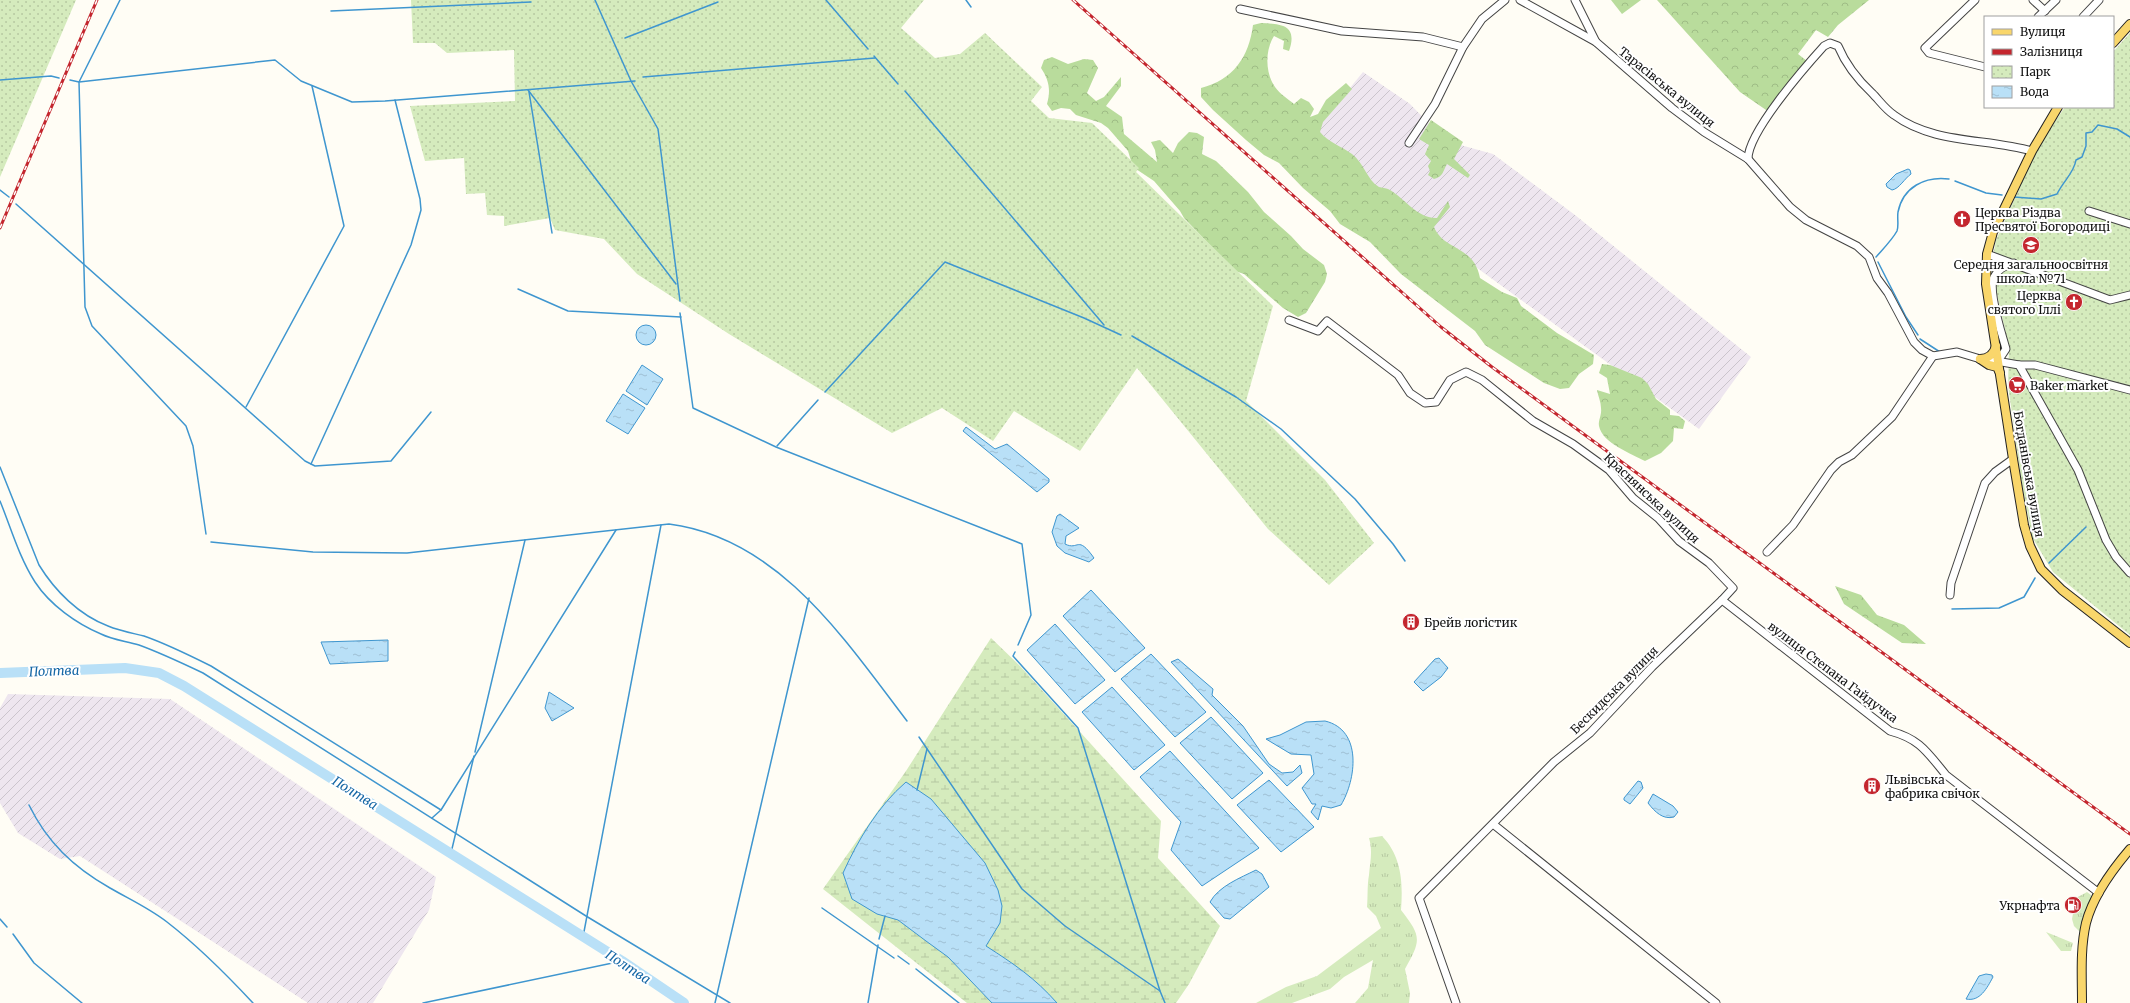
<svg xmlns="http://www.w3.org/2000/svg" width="2130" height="1003" font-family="Merriweather,serif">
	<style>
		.industrial { fill: url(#industrial-furrows) }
		.grass { fill: url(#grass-tufts) }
		.forest { fill: url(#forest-crowns) }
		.wetland { fill: url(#wetland-marsh) }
		.park { fill: url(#park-dots) }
		.water { fill: url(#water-ripples); stroke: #3f96cf }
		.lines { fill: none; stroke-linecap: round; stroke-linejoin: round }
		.stream { stroke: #3f96cf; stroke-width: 1.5 }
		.river { stroke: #b9e0f7; stroke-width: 10 }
		.minor-casing { stroke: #444; stroke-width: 9 }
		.major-casing { stroke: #222; stroke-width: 10 }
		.minor { stroke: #fff; stroke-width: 7 }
		.major { stroke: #f9d66b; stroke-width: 8 }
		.rail-casing { stroke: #c4262e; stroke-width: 3 }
		.rail { stroke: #fff; stroke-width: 1.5; stroke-dasharray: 4.5; stroke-linecap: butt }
		.labels { text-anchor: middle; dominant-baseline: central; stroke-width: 4; stroke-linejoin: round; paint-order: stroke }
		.street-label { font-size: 12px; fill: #111; stroke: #fff }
		.poi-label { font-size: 12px; fill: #111; stroke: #fff; text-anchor: start }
		.water-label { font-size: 13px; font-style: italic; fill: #1768a6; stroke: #fff }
	</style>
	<defs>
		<pattern id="industrial-furrows" width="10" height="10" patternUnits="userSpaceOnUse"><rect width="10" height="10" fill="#eee6ef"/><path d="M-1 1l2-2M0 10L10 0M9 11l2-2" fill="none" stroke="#cbc4cc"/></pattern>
		<pattern id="grass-tufts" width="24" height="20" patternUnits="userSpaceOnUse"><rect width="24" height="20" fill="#d5ebbd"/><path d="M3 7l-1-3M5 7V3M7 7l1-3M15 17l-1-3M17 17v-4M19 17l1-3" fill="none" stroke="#b6c8a1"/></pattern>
		<pattern id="forest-crowns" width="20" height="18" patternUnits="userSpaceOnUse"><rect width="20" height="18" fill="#b9dc9c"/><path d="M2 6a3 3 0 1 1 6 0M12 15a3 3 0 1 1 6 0" fill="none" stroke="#9ebc85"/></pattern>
		<pattern id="wetland-marsh" width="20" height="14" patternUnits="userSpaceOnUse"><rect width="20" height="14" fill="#d5ebbd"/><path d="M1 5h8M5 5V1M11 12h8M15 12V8" fill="none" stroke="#b6c8a1"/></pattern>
		<pattern id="park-dots" width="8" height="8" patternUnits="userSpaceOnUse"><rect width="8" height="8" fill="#d5ebbd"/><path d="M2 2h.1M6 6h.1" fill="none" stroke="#b6c8a1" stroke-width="1.8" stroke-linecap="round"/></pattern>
		<pattern id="water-ripples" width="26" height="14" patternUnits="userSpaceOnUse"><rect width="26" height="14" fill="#b9e0f7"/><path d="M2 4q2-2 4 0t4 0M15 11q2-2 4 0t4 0" fill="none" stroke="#9ebfd3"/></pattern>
	</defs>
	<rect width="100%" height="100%" fill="#fffdf5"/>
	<!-- industrial -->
	<g class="industrial">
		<polygon points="1363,72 1410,104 1446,141 1493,154 1575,215 1751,357 1699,429 1451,249 1313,133"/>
		<polygon points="8,694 170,699 436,877 429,910 373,1003 308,1003 80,856 60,859 18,833 0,803 0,708"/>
	</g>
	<!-- grass -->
	<g class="grass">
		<path d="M1382,836C1402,857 1403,883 1401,910C1422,937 1421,940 1405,969L1410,993L1409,1003H1355L1368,988L1373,960L1344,977L1330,989L1292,1003H1256L1286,987L1317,976L1381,928L1376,916L1367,907C1368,897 1367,886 1369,875C1370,862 1373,852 1369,838Z"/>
		<polygon points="2087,892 2091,895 2091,899 2080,932 2074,926 2072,919 2076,898"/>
		<polygon points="2046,932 2073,943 2071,951 2061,951"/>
	</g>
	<!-- forest -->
	<g class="forest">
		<polygon points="1611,0 1641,0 1622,14"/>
		<polygon points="1657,0 1869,0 1838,25 1828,37 1816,30 1798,54 1807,61 1769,112 1740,92"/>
		<path d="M1261,23C1282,24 1298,25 1289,51L1283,49L1284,41L1274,36C1265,50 1265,73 1275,87C1280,94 1288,99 1294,104L1301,98L1309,102L1314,109L1310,117L1318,114L1326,100L1346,83L1352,89L1323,122L1320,132C1328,142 1341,146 1352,154C1364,163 1367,180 1379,187C1382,188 1386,188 1388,189C1404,197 1417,219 1437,218L1448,201L1450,207L1434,227C1444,251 1474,245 1480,278L1502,292L1517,298L1521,306L1557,333L1594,355L1593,364L1579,374L1569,388L1560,389L1544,383L1485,345L1475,331L1401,274L1370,242L1340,224L1330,211L1303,188L1279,163L1264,155L1246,140L1213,110L1201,97V88C1233,80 1249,57 1253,25Z"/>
		<path d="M1052,57L1068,64L1084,59L1093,60L1098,68L1087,93L1096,101L1104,97L1121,77V86L1106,106L1122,117L1124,134L1157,162L1155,150L1151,142L1160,140L1173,153L1178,143L1189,132L1197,133L1204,137L1202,154L1216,161L1248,192L1264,212L1291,236L1303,249L1324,265L1327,274L1325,282L1306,313L1298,317L1283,308L1244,274L1235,271L1184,218L1180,211L1154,181L1133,167L1128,151L1108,128L1101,123L1076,115L1070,109L1061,108L1052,111L1047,104C1051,90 1049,80 1041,68L1044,60Z"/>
		<path d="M1431,120L1463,142L1454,159L1470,175L1468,178L1447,164C1443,171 1443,177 1434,179L1428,175L1430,171L1428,166L1431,161L1425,154L1429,145L1419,139Z"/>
		<path d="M1602,364L1610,365L1642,378L1648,384L1656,399L1670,410V415L1679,416L1685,421L1683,429L1674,428L1673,441L1661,453L1645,461C1632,454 1602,443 1599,426C1598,420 1602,415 1601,408C1601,402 1598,396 1597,390L1610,394L1607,378L1599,373Z"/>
		<polygon points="1835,586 1861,595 1877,615 1904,625 1926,644 1902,643 1844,604"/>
	</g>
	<!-- wetland -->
	<polygon class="wetland" points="991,638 1020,666 1161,821 1158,858 1220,926 1189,984 1176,1003 967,1003 823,889 906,771"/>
	<!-- park -->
	<g class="park">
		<polygon points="0,0 76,0 0,177"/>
		<polygon points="411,0 924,0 901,28 935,58 960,54 985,33 1042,87 1031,101 1049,118 1092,123 1139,168 1136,172 1273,306 1246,401 1325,480 1374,543 1329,585 1268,529 1137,368 1080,451 1014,411 993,441 942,408 892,433 729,334 637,274 604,239 555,230 550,218 504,226 504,216 487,215 485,193 466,194 464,158 425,161 410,106 515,101 514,50 447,53 435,43 413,43"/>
		<polygon points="2130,33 2130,635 2053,572 2032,537 2021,478 2008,385 2009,347 1991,268 1996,240 2039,145 2065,107 2113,107 2113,52"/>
	</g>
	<!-- water -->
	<g class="water">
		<path d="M1908,169L1910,170L1911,174C1905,178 1899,189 1892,190L1887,187L1886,184L1896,174Z"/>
		<circle cx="646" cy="335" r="10"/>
		<polygon points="642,365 663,379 647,405 626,391"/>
		<polygon points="623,394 645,408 628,434 606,421"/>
		<polygon points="966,427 995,449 1007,444 1049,479 1049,482 1037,492 963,431"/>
		<path d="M1060,514L1079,528L1066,536L1065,544C1079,551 1077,534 1094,558L1089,562L1065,553L1057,546L1052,532L1057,516Z"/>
		<polygon points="1091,590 1145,648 1115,672 1063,616"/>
		<polygon points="1055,624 1105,680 1075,704 1027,650"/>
		<polygon points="388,640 388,661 330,664 321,642"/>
		<polygon points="1151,654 1206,712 1175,737 1121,679"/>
		<polygon points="1439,658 1448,668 1441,677 1423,691 1414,682 1435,659"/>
		<polygon points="1178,659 1213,689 1212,695 1243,726 1269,764 1282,773 1293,772 1300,765 1302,773 1287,786 1171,662"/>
		<polygon points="1112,687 1165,745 1134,770 1082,712"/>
		<polygon points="549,692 574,708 552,721 545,708"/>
		<polygon points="1211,717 1263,773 1232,799 1180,743"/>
		<path d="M1325,721C1363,730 1356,780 1341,805L1331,808L1322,806L1318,820L1311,812L1316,804H1312L1302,788L1314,774L1311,755L1291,754L1266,739L1280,735L1306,722Z"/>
		<polygon points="1170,751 1259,848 1202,886 1171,850 1181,822 1140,777"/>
		<polygon points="1269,780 1314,827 1281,852 1237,805"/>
		<polygon points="1638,781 1641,782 1643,788 1630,804 1624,800 1624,798"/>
		<path d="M906,782L931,799L985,863L998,890L1002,906L1000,923L986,946C1014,964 1035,978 1057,1003H992L948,957L926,941L898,920L877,914L852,899L843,873C858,840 878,806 906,782Z"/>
		<path d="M1653,794L1673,806L1678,812L1674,817C1663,820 1655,812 1648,803Z"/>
		<path d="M1256,870L1262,874L1269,887L1230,919L1224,918L1210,902C1219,886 1240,878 1256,870Z"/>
		<path d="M1986,974L1992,975L1993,977C1987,988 1980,1002 1966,999L1979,976Z"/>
	</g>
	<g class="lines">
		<!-- stream -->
		<g class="stream">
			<polyline points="120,0 79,82 85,307 92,326 186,426 193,446 206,534"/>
			<polyline points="595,0 631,81 658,129 680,301"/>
			<polyline points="826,0 868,49"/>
			<polyline points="966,0 971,7"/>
			<polyline points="331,11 531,2"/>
			<polyline points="625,38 718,2"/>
			<polyline points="874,56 898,84"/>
			<polyline points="643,77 875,58"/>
			<polyline points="0,80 51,76 59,78"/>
			<polyline points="70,80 79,82 275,60 301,81 352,102 385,101 635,81"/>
			<polyline points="528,90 676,284"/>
			<polyline points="905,91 1104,325"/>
			<polyline points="529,92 552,233"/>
			<polyline points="1955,181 1986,193 2002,195"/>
			<polyline points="0,190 9,197"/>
			<path d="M2014,197L2041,199L2057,194C2064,180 2074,173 2076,160L2082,157L2086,146V133L2092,132L2098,125L2117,129L2130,137"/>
			<polyline points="16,204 305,461 315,466 391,461 431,412"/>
			<path d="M1876,257C1883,249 1892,240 1897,231C1899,226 1897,218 1898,212C1903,187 1925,176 1949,179"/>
			<polyline points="1878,262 1906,317 1918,335"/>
			<polyline points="518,289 568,311 681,317"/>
			<polyline points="680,313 693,408 776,447 1022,544 1031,615 1018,645"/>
			<polyline points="1132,336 1236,397 1281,429 1355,499 1393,544 1405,561"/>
			<polyline points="1920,339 1940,352"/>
			<polyline points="825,392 945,262 1084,318 1121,335"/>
			<polyline points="246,407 344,226 312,86"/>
			<polyline points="777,446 818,400"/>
			<polyline points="311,464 411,245 421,210 420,199 395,100"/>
			<path d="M0,467L39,565C55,591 79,615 108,626C120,631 132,633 144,636C167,644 189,655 211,666L441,810"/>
			<path d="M0,501C11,528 19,557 35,582C50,605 77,624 101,634C113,640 126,641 139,645C161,653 182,663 203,673L586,916L730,1003"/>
			<path d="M211,542L313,552L407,553L669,524C779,538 845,640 907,721"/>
			<polyline points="2049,563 2086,527"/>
			<polyline points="1952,609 1999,608 2024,597 2035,578"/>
			<polyline points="1015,652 1013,656 1078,728 1160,991"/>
			<polyline points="919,737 1022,889 1065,926 1160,991 1165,1003"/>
			<polyline points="475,752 525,540"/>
			<polyline points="917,790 927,749"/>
			<path d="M29,805C47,842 73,867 110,888C129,899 149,908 167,922C198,946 226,974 253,1003"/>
			<polyline points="432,818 441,810 616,530"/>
			<polyline points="451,853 474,756"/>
			<polyline points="822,908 894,958"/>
			<polyline points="0,919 7,927"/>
			<polyline points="13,934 34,963 82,1003"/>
			<polyline points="583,937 661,525"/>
			<polyline points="879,939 885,916"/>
			<polyline points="898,956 909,964"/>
			<polyline points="916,969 959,1003"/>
			<polyline points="423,1003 622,961"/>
			<polyline points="715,1003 809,598"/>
			<polyline points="868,1003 878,945"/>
		</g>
		<!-- river -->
		<polyline class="river" points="0,673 125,668 159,673 184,686 622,961 684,1003"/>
		<defs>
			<g id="minor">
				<polyline points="1520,0 1596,42 1672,108 1704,132 1748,159 1790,207 1806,220 1857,246 1869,257 1877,278 1888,293 1914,342 1922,350 1933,356 1957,352 1987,361 1996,361 2019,365 2078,470 2106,540 2116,557 2130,573"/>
				<polyline points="1575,0 1596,42"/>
				<polyline points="1975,0 1925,48 1929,53 1985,67"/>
				<polyline points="2033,0 2045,11"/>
				<polyline points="1240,9 1342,31 1423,37 1463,47"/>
				<polyline points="2038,17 2056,0"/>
				<polyline points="2083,17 2099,0"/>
				<polyline points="1409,143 1435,104 1463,47 1482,19 1505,0"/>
				<path d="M1748,159C1748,132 1805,67 1824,46L1830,43L1838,46C1846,65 1857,79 1872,93C1879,100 1885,109 1894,115C1933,144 1986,138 2032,151"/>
				<polyline points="2089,211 2130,224"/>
				<polyline points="1987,254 2110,300 2130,295"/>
				<polyline points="1289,320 1318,331 1327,321 1398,375 1410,393 1425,403 1436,402 1450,380 1466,372 1482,380 1533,421 1573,444 1609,470 1633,498 1658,518 1679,541 1709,563 1733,588 1722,600 1652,667 1590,733 1554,762 1419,898 1456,1003"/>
				<path d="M1998,361L2006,349C2002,334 1987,290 1994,277C1998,269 2006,265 2014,263"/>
				<polyline points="2019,365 2035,365 2130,390"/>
				<polyline points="1767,552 1793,525 1831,470 1839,462 1852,455 1892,417 1933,356"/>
				<polyline points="1950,595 1951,583 1985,483 1995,472 2013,459"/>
				<path d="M1722,600L1890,731C1920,739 1927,752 1946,775L2099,893"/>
				<polyline points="1493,824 1716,1003"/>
			</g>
			<g id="major">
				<polyline points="2113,43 2130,24"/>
				<polyline points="2058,107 2032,151 1993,232 1987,254 1986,284 2013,459 2024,525 2030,546 2041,569 2062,590 2130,643"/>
				<polyline points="1980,359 1989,365 1997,367 2000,373"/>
				<path d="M1980,359C1988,359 1994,354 1996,346"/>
				<path d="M2082,1003C2082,977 2080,949 2086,923C2093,896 2112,870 2130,849"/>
			</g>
		</defs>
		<!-- minor casing -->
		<use href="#minor" class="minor-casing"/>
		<!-- major casing -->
		<use href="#major" class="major-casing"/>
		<!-- minor -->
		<use href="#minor" class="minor"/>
		<!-- major -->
		<use href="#major" class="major"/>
		<defs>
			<g id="rail">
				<polyline points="1073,0 1441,327 1492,367 2130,834"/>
				<polyline points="0,228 97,0"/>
			</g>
		</defs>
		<!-- rail casing -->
		<use href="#rail" class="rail-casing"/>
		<!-- rail -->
		<use href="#rail" class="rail"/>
	</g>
	<!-- icons -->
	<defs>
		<symbol id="church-disc" viewBox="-11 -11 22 22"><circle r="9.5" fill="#c4262e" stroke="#fff"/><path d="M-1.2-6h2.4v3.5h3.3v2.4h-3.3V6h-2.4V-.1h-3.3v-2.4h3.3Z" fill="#fff"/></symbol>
		<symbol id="school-disc" viewBox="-11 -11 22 22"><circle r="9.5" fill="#c4262e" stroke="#fff"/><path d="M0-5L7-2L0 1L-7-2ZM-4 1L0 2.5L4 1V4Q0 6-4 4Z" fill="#fff"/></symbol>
		<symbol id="supermarket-disc" viewBox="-11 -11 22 22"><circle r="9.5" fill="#c4262e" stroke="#fff"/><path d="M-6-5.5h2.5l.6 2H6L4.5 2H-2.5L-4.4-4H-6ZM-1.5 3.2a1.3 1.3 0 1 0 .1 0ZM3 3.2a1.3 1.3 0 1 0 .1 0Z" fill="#fff"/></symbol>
		<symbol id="building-disc" viewBox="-11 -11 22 22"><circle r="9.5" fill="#c4262e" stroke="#fff"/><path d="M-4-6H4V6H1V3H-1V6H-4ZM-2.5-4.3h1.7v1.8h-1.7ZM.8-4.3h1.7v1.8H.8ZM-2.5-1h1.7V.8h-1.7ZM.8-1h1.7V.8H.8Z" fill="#fff"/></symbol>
		<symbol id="fuel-disc" viewBox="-11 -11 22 22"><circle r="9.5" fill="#c4262e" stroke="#fff"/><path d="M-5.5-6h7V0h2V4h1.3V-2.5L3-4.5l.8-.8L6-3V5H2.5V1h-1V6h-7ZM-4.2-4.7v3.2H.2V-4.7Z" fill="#fff"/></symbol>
	</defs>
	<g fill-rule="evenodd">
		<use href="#church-disc" x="1952" y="209" width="20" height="20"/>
		<use href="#school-disc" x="2021" y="235" width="20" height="20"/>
		<use href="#church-disc" x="2064" y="292" width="20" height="20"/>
		<use href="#supermarket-disc" x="2007" y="375" width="20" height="20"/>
		<use href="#building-disc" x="1401" y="612" width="20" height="20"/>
		<use href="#building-disc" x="1862" y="776" width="20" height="20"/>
		<use href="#fuel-disc" x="2063" y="895" width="20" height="20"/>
	</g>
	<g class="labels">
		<!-- street labels -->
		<g class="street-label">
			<text transform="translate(1667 87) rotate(39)">Тарасівська вулиця</text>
			<text transform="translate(2029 474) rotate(80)">Богданівська вулиця</text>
			<text transform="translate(1652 498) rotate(43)">Краснянська вулиця</text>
			<text transform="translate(1833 672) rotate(37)">вулиця Степана Гайдучка</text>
			<text transform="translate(1614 690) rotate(-45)">Бескидська вулиця</text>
		</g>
		<!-- poi labels -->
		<g class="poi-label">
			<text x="1975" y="212">Церква Різдва<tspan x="1975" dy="14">Пресвятої Богородиці</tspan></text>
			<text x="2031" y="264" text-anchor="middle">Середня загальноосвітня<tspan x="2031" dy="14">школа №71</tspan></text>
			<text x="2061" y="295" text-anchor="end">Церква<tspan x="2061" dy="14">святого Іллі</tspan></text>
			<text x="2030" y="385">Baker market</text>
			<text x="1424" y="622">Брейв логістик</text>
			<text x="1885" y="779">Львівська<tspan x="1885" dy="14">фабрика свічок</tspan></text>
			<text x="2060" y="905" text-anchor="end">Укрнафта</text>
		</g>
		<!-- water labels -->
		<g class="water-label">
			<text transform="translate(54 671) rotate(-2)">Полтва</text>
			<text transform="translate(355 793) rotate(32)">Полтва</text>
			<text transform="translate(628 967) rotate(33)">Полтва</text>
		</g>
	</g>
	<!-- legend -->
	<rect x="1984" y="16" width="130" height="92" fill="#ffffff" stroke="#a0a0a0"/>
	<rect x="1992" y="29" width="20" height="6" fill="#f9d66b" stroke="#a0a0a0"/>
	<text x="2020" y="36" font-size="12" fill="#111111">Вулиця</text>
	<rect x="1992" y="49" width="20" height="6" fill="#c4262e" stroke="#a0a0a0"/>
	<text x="2020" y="56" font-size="12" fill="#111111">Залізниця</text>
	<rect x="1992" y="66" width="20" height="12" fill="url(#park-dots)" stroke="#a0a0a0"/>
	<text x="2020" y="76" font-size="12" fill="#111111">Парк</text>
	<rect x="1992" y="86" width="20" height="12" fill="url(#water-ripples)" stroke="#a0a0a0"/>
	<text x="2020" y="96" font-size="12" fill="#111111">Вода</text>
</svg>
